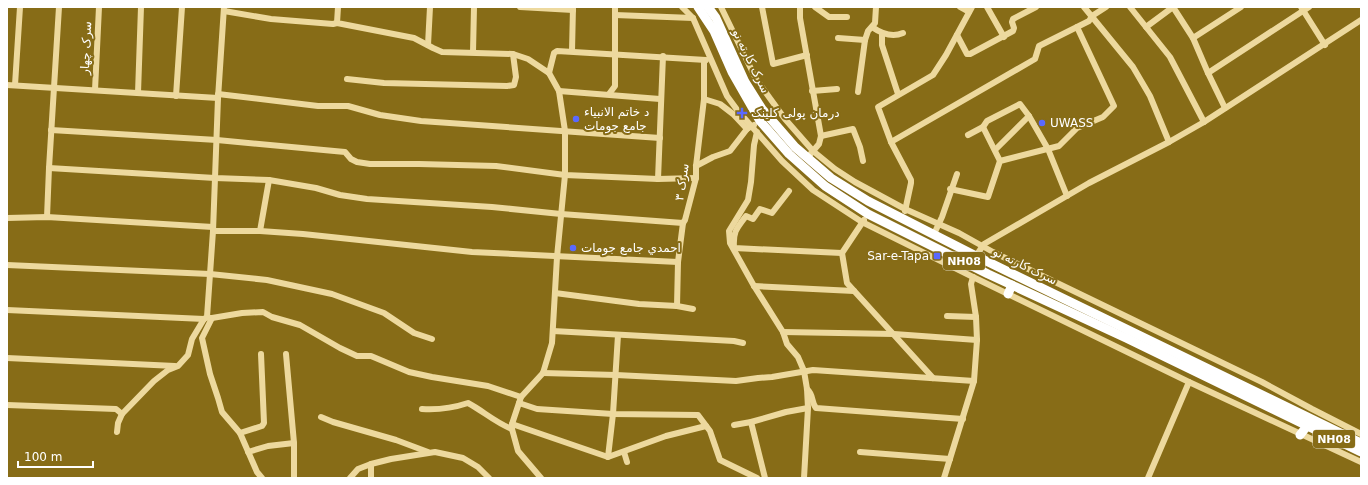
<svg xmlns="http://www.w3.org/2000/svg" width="1368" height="485" font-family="'DejaVu Sans','Noto Naskh Arabic',sans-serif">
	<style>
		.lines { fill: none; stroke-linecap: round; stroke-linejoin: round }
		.minor { stroke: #edd99e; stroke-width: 6 }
		.highway { stroke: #fff; stroke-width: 9 }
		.poi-dot { fill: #5a69ff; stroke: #876c17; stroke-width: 1.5 }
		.labels { text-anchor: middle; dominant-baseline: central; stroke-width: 4; stroke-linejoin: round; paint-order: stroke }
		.shield { fill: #876c17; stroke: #dbd3b9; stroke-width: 1 }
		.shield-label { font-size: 11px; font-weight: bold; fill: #fff }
		.street-label { font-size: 12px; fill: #fff; stroke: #876c17 }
		.poi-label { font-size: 12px; fill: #fff; stroke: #876c17; text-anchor: start }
	</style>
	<rect width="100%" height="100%" fill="#876c17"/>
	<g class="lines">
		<!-- minor -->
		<g class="minor">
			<polyline points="338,7 337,23 414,38 433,48 442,52 513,54 528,59 549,73 559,91 565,131 565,175 557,257 552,343 543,373 521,397 512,424 512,429 518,451 541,478"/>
			<polyline points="520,7 573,10"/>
			<polyline points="682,7 693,18 720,80 727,96 738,111 782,161 813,190 862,222 973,277 1189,382 1361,462"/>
			<polyline points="721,7 756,79 785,119 813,151 835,169 855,182 905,209 959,233 993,252 1262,382 1312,409 1361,434"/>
			<polyline points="762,7 773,64 807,55"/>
			<polyline points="800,7 800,18 821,136 819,144 807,158"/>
			<polyline points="815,7 829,17 847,17"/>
			<polyline points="960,7 969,12"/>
			<polyline points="987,7 1004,37"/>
			<polyline points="1084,7 1133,67 1150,96 1169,142"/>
			<polyline points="1130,7 1170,57 1204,122"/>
			<polyline points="1173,7 1193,38 1208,73 1225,108"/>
			<polyline points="1301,7 1325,45"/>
			<polyline points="224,11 271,19 333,24 337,23"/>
			<polyline points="615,15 693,18"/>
			<path d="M872,27C882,34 892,38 903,33"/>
			<polyline points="1146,27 1173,7"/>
			<polyline points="882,33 882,45 898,94"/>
			<polyline points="957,35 967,54 970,54 1013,31 1014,28 1012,22 1013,19 1036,7"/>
			<polyline points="838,38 865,40"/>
			<polyline points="1193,38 1241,7"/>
			<polyline points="428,45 430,7"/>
			<polyline points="572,51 573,7"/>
			<polyline points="473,52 474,7"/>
			<polyline points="549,73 554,53 557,51 706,60"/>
			<polyline points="1208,73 1309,7"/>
			<polyline points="347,79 384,83 507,86 514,85 516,77 513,54"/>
			<polyline points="7,85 218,98"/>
			<polyline points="15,85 20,7"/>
			<polyline points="95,90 99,7"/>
			<polyline points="559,91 660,99"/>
			<polyline points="812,91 837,89"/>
			<polyline points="858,92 865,40 868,31 875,23 876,7"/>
			<polyline points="138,93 141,7"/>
			<polyline points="218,94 318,106 348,106 380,115 421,121 660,138"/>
			<polyline points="609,94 615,86 615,7"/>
			<polyline points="176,96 182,7"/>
			<polyline points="704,99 720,104 733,114 747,129"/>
			<polyline points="1029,116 1048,149 1067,196"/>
			<polyline points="983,127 987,121 1020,104 1029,116 995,150"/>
			<polyline points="51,130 217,140 345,152 351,159 357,162 370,164 419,164 496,166 565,175 658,179 696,178"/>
			<polyline points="757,132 754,145 751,182 748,200 729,231 730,243 754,286 783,332 787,344 798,357 804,371 807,389 808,408 804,478"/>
			<polyline points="968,135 983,127 1000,161"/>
			<polyline points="821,136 853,129 860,147 863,161"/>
			<polyline points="891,142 1035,59 1039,46 1089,21 1092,16 1106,7"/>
			<polyline points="696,166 713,157 730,151 747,129 754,125"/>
			<polyline points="49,168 215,178 269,180 316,188 340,195 367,199 492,207 561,214 683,223"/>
			<polyline points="658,179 663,56"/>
			<polyline points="950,189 988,197 1000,161 1059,146 1077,128 1103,117 1114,106 1077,27"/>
			<path d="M789,191L772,213L760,209L753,219L746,216C736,229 733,232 734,248L842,253"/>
			<polyline points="905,211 911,183 911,180 891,142 878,107 933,75 946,55 972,7"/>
			<polyline points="47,217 49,168 59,7"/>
			<polyline points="7,218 47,217 213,227"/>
			<polyline points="864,220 842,253 847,283 933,378"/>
			<polyline points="213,231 260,231 303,234 472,252 678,262"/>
			<polyline points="260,231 269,180"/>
			<polyline points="934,234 942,217 957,174"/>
			<polyline points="976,256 984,244 1089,183 1169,142 1204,122 1361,20"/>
			<polyline points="7,265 210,274 267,280 332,294 384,313 414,333 432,339"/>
			<polyline points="754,286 854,291"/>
			<polyline points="555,293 639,304 677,306 693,309"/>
			<polyline points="677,306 678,262 683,223 685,220 696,178 696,166 704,99 704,60"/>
			<polyline points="7,310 204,319"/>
			<polyline points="947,316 976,317"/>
			<polyline points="209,318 212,318 202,338 210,374 218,398 222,412 240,433 257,472 262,478"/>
			<polyline points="212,318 242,313 263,312 272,317 300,325 340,348 357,356 371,356 409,372 432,377 488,386 521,397"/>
			<polyline points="553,331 734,341 743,343"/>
			<polyline points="783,332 894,334 977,340"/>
			<polyline points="286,354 294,443 294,478"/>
			<polyline points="7,358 175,366"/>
			<polyline points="543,373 616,375 736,381 758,378 772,377 813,370 974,381"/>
			<path d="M807,389C814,395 811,402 816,408L963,419"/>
			<polyline points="519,403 537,409 613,414 698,415 710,431 720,460 757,478"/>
			<polyline points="7,405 116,409 122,414"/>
			<path d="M422,409C438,410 453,408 468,403C483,411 496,423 512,429"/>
			<polyline points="321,417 333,422 396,440 428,452"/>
			<polyline points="751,422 765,478"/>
			<polyline points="512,424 608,457 666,436 706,426"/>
			<polyline points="734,425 751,422 786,412 808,408"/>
			<polyline points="117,432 118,423 122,414 154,381 168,370 178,366 188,355 192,339 204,319 207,317 213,231 218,98 224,7"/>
			<polyline points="240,433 262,426 264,423 261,354"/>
			<polyline points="248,452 268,446 294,443"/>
			<polyline points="624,452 627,462"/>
			<polyline points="860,452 950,459"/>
			<polyline points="608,457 613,414 618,335"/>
			<polyline points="350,478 358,469 371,464 391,459 435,452 463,458 478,467 489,478"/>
			<polyline points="371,478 371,464"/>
			<polyline points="944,478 974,381 977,340 976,317 971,284 973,277"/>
			<polyline points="1148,478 1189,382"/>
		</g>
		<!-- highway -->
		<g class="highway">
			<polyline points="698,7 714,31 732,72 760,121 789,154 825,186 868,214 988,274 1126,338 1361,452"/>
			<polyline points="708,7 716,18 745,82 762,109 795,147 831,178 868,201 976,256 1361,443"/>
			<polyline points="1008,294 1012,285"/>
			<polyline points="1300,435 1307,426"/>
		</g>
	</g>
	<!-- markers -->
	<g class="poi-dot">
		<path d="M740 107h4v4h4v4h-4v4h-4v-4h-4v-4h4z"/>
		<circle cx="576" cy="119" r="4"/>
		<circle cx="1042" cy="123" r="4"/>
		<circle cx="573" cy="248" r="4"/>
		<rect x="933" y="252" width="8" height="8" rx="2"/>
	</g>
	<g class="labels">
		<!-- shield labels -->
		<g class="shield">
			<rect x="943" y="252" width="42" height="18" rx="3"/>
			<rect x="1313" y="430" width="42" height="18" rx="3"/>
		</g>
		<g class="shield-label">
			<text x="964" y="261">NH08</text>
			<text x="1334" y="439">NH08</text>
		</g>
		<!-- street labels -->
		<g class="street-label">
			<text transform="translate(86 48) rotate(-87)">سرک چهار</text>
			<text transform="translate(751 61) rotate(64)">سرک کارته نو</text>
			<text transform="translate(682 182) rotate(-81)">سرک ۳</text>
			<text transform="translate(1025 266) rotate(26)">سرک کارته نو</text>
		</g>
		<!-- poi labels -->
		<g class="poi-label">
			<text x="584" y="112">د خاتم الانبیاء<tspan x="584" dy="14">جامع جومات</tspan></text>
			<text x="751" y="113">درمان پولی کلینک</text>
			<text x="1050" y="123">UWASS</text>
			<text x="581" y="248">احمدي جامع جومات</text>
			<text x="929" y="256" text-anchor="end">Sar-e-Tapa</text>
		</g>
	</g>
	<!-- border -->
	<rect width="1368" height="485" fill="none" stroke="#ffffff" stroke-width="16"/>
	<!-- scale -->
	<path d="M18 461v6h75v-6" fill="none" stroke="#ffffff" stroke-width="2"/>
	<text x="24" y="461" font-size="12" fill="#ffffff" stroke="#876c17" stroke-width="3" paint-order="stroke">100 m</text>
</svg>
